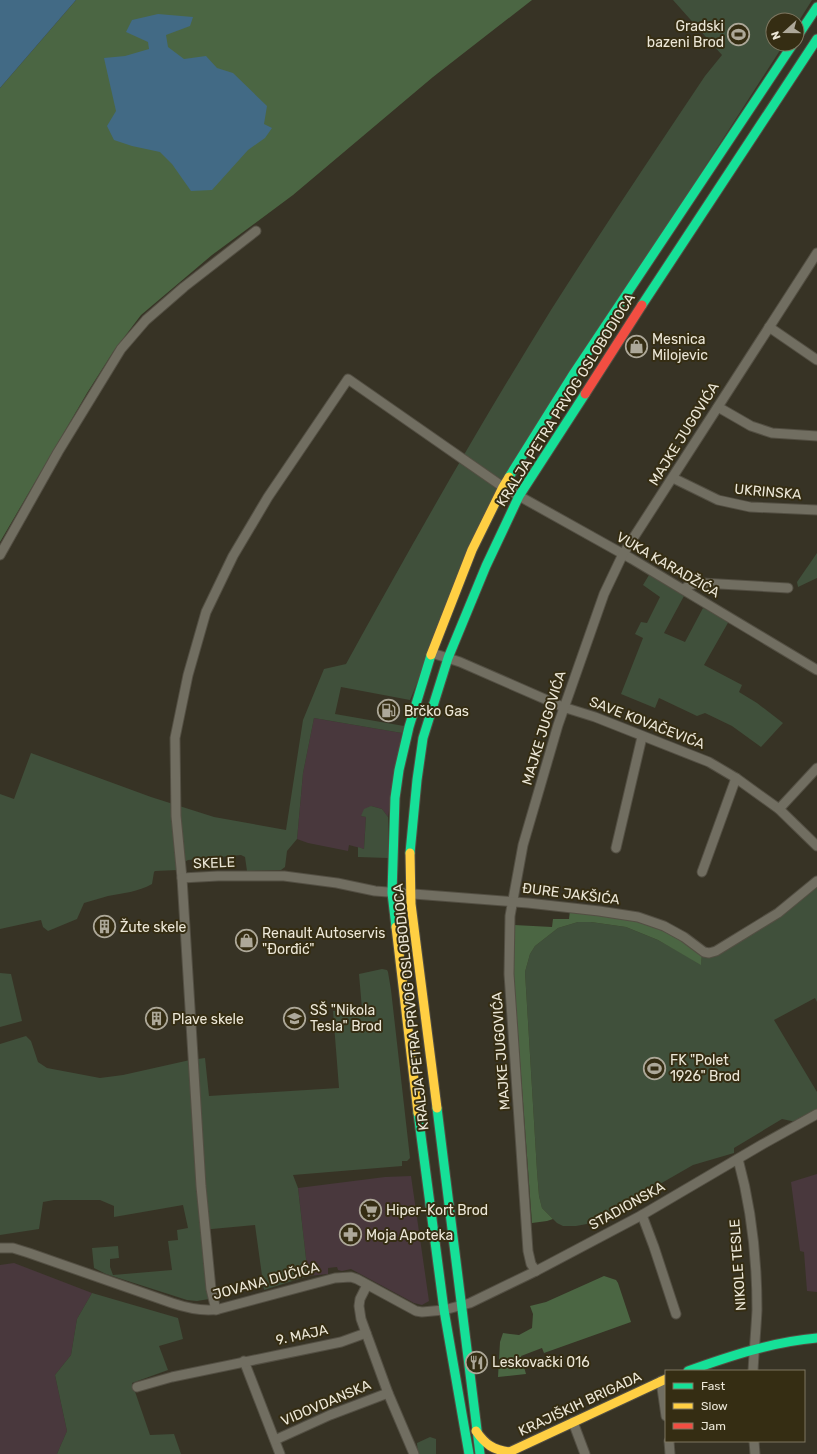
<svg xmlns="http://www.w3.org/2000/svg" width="817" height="1454" font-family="Rubik,sans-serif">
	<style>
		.commercial { fill: #49383d }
		.green { fill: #40503b }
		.forest { fill: #4b6643 }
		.water { fill: #426a85 }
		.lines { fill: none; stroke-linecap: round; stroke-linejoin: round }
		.street-casing { stroke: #534f43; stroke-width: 11 }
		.fast-casing { stroke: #534f43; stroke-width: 11 }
		.slow-casing { stroke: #534f43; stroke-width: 11 }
		.jam-casing { stroke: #534f43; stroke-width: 11 }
		.street { stroke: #716e61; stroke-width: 9 }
		.fast { stroke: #16e098; stroke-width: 9 }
		.slow { stroke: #ffcf43; stroke-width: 9 }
		.jam { stroke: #f24e42; stroke-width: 9 }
		.labels { text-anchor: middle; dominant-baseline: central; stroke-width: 4; stroke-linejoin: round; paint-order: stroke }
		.poi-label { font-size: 14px; fill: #ece7d7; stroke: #352d13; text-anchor: start }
		.street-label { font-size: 14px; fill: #ece7d7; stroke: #352d13 }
	</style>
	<rect width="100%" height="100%" fill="#373325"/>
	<!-- commercial -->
	<g class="commercial">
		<polygon points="314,718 402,733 388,817 382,809 371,806 361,816 366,817 364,849 349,845 348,851 308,843 297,839 303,773"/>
		<polygon points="817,1174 817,1292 807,1291 804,1252 800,1251 791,1182"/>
		<polygon points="411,1176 429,1301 422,1305 414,1303 351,1269 342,1271 338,1270 337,1267 328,1268 328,1274 308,1276 298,1188 385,1177"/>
		<polygon points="14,1263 92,1293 77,1319 71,1355 55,1375 67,1431 57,1454 0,1454 0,1265"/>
	</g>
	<!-- green -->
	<g class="green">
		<path d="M673,0H812L797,24V20H773V44H784L499,487L410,700L341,687L335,714L404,726L402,733L314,718L303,773L297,839L287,851L285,867L281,870L247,871L245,857L241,855L188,860L181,864L178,870L155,871L154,872L152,884C138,892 123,893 108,896C100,898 92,901 84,903L77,919L48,931L43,927L41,920L0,929V794L14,799L31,753L151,797L214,817L286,830L303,720L324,669L346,664C412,544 479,426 551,310C601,231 653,154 705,76L722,55Z"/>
		<polygon points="817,553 817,578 798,587 797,582"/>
		<polygon points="649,575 684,596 664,633 685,642 703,608 729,621 704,665 742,685 739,692 757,703 783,723 761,747 732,726 705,713 697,716 659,698 655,708 621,694 643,638 635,634 641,622 647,623 660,597 643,585"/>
		<polygon points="371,806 382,809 388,817 388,858 358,857 358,847 364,849 366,817 361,816 364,809"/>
		<polygon points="817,886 817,1002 815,998 774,1020 817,1092 817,1110 796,1122 782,1119 734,1148 734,1153 693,1165 592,1223 576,1226 563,1226 557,1223 542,1208 539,1196 537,1171 525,972 530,954 535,946 549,935 558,928 578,922 591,922 626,927 658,940 701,964 702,954 708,957 716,956 781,916"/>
		<polygon points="382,969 387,970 388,972 391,990 410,1158 407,1161 402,1161 402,1166 293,1175 298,1188 308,1276 264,1290 255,1225 201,1230 209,1299 197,1301 187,1300 106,1274 94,1268 92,1248 118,1246 119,1258 110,1259 110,1267 113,1275 172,1270 168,1241 178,1240 177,1230 188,1228 183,1205 114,1217 114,1206 100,1200 54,1200 43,1202 39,1229 0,1235 0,1044 26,1036 31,1041 38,1062 47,1068 100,1078 123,1075 190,1060 205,1058 209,1096 339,1088 333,1011 362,1009 359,974"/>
		<polygon points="0,973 11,974 22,1021 0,1027"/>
		<polygon points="92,1293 178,1318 183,1339 159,1346 168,1370 132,1383 150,1435 174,1434 181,1454 57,1454 67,1431 55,1375 71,1355 77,1319"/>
		<polygon points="430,1437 436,1439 436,1454 418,1454 417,1443"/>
	</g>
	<!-- forest -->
	<g class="forest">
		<polygon points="76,0 532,0 433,77 293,195 212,255 141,315 113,352 87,393 0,542 0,88"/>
		<polygon points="570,910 644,921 678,936 702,954 701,965 658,940 626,927 591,922 578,922 558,928 535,946 530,954 525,972 537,1171 539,1196 542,1208 553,1219 547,1221 532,1223 514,980 514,925 552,927 553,919 569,919"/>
		<polygon points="604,1276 616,1280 618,1283 631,1322 544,1353 542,1348 521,1356 526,1374 498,1377 500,1342 503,1333 519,1335 532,1328 533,1314 530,1306 546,1302"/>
	</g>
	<!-- water -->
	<g class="water">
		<polygon points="0,0 76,0 0,88"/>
		<polygon points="158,14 193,17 190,26 166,35 168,47 184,59 206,56 217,68 233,73 267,106 264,124 272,128 265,138 248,150 212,190 191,191 172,164 160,152 132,146 114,140 107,126 116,111 104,58 125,56 149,49 148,42 126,32 132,20"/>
	</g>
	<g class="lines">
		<defs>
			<g id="street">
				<polyline points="769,327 817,360"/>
				<polyline points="718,407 751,426 772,433 817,436"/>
				<polyline points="673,478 718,500 750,507 817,510"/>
				<polyline points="0,555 58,452 121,349 146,320 184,287 256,231"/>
				<polyline points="683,589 693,584 702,583 788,588"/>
				<polyline points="432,653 460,662 563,707 595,717 709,762 736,778 779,809 817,846"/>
				<polyline points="779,809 817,768"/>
				<polyline points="616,848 642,737"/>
				<polyline points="702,872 736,778"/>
				<polyline points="182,878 176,816 175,738 188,675 206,612 233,556 268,497 348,379 503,487 632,559 817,670"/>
				<path d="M738,1159C751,1206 757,1260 757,1310C756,1330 754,1351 753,1371"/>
				<polyline points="642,1215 654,1247 676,1314"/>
				<path d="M0,1248H13L29,1253L172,1303C187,1308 203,1312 219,1309L335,1278L351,1277L357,1279L416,1311L422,1312L444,1310L470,1303L536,1271L642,1215L763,1144L817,1114"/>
				<polyline points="536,1271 531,1264 528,1251 509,974 510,916 523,845 558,725 604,594 623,554 817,253"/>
				<polyline points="367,1285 360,1299 359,1306 361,1319 388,1393 414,1454"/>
				<polyline points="216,1310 211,1289 201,1186 182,878 218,876 284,876 337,883 375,891 528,903 599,911 638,917 664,926 684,937 704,952 709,953 716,951 778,913 817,881"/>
				<polyline points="244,1361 280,1454"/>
				<polyline points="661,1381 666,1416"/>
				<polyline points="137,1387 172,1377 341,1342 366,1333"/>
				<polyline points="573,1422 585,1454"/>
				<polyline points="275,1440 330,1415 388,1393"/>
				<polyline points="669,1441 670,1454"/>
				<polyline points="754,1441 755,1454"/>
			</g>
			<g id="fast">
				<polyline points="797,37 817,7"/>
				<polyline points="642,305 817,39"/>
				<polyline points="509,477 574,373 793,44"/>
				<polyline points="410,853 417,780 423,738 448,658 486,566 519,496 585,394"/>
				<polyline points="396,927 392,893 395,798 399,770 409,727 431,655"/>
				<polyline points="437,1108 480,1454"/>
				<polyline points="418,1113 444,1310 469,1454"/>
				<path d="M688,1371C730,1356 772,1342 817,1338"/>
			</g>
			<g id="slow">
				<polyline points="431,655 472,550 503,487 509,477"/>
				<polyline points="410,853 411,904 437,1108"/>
				<polyline points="396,927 418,1113"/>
				<path d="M476,1431C485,1444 493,1450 509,1452"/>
				<polyline points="505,1454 666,1379"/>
			</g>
			<polyline id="jam" points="585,394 642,305"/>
		</defs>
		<!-- street casing -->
		<use href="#street" class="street-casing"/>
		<!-- fast casing -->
		<use href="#fast" class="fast-casing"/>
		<!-- slow casing -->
		<use href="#slow" class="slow-casing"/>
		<!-- jam casing -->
		<use href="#jam" class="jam-casing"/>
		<!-- street -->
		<use href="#street" class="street"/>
		<!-- fast -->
		<use href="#fast" class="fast"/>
		<!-- slow -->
		<use href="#slow" class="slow"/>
		<!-- jam -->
		<use href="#jam" class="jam"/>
	</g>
	<!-- icons -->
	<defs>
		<symbol id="stadium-ring" viewBox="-11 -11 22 22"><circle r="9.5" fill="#352d13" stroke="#ada899" stroke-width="1.5"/><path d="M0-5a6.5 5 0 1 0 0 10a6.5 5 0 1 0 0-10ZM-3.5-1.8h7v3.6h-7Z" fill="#ada899"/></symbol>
		<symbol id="shop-ring" viewBox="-11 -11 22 22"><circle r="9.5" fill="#352d13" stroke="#ada899" stroke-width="1.5"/><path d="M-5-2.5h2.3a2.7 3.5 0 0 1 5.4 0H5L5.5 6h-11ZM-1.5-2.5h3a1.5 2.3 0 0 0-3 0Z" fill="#ada899"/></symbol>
		<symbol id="fuel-ring" viewBox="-11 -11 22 22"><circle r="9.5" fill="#352d13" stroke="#ada899" stroke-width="1.5"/><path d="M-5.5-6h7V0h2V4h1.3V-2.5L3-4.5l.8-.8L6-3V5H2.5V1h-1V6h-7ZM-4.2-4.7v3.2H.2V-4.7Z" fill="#ada899"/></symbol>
		<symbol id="building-ring" viewBox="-11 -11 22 22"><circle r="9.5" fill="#352d13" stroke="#ada899" stroke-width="1.5"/><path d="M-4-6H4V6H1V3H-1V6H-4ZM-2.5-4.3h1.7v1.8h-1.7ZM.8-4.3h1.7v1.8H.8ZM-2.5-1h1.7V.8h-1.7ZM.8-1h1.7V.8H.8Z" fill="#ada899"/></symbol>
		<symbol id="school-ring" viewBox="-11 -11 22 22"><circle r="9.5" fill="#352d13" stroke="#ada899" stroke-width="1.5"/><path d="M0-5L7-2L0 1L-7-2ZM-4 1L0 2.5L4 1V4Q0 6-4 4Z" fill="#ada899"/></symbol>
		<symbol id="supermarket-ring" viewBox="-11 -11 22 22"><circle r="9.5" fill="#352d13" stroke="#ada899" stroke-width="1.5"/><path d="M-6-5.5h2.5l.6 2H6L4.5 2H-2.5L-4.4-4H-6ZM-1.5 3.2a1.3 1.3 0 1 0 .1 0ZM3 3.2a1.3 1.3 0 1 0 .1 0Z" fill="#ada899"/></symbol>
		<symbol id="pharmacy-ring" viewBox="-11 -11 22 22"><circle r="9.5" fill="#352d13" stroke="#ada899" stroke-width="1.5"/><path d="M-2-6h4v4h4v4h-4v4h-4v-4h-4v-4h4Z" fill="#ada899"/></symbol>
		<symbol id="restaurant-ring" viewBox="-11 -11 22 22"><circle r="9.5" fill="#352d13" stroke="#ada899" stroke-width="1.5"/><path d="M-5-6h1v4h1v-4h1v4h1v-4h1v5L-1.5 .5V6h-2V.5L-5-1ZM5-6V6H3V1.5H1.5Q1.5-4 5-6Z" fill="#ada899"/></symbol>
	</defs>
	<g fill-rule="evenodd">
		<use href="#stadium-ring" x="726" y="22" width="25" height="25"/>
		<use href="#shop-ring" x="624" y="334" width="25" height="25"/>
		<use href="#fuel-ring" x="376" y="698" width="25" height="25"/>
		<use href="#building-ring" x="92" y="914" width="25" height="25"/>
		<use href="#shop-ring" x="234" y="928" width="25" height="25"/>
		<use href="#school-ring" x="282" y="1006" width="25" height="25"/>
		<use href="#building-ring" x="144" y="1006" width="25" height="25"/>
		<use href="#stadium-ring" x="642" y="1056" width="25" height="25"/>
		<use href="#supermarket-ring" x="358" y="1198" width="25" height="25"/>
		<use href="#pharmacy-ring" x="338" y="1222" width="25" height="25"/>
		<use href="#restaurant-ring" x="464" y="1350" width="25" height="25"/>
	</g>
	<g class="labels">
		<!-- poi labels -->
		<g class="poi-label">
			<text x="724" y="26" text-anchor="end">Gradski<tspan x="724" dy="16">bazeni Brod</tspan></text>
			<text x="652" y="339">Mesnica<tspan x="652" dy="16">Milojevic</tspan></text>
			<text x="404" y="711">Brčko Gas</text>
			<text x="120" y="927">Žute skele</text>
			<text x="262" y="933">Renault Autoservis<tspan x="262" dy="16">"Đorđić"</tspan></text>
			<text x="310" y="1010">SŠ "Nikola<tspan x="310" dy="16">Tesla" Brod</tspan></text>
			<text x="172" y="1019">Plave skele</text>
			<text x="670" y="1060">FK "Polet<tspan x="670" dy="16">1926" Brod</tspan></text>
			<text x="386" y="1210">Hiper-Kort Brod</text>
			<text x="366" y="1235">Moja Apoteka</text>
			<text x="492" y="1362">Leskovački 016</text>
		</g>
		<!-- street labels -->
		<g class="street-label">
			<text transform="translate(566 400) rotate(-58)">KRALJA PETRA PRVOG OSLOBODIOCA</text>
			<text transform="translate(684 434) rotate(-58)">MAJKE JUGOVIĆA</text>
			<text transform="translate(768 492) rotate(5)">UKRINSKA</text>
			<text transform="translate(668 565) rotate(30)">VUKA KARADŽIĆA</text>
			<text transform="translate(647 723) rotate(21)">SAVE KOVAČEVIĆA</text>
			<text transform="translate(544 728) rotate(-73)">MAJKE JUGOVIĆA</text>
			<text transform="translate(214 863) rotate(-2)">SKELE</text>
			<text transform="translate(571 894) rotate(7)">ĐURE JAKŠIĆA</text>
			<text transform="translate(411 1007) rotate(-96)">KRALJA PETRA PRVOG OSLOBODIOCA</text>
			<text transform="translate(501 1051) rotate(-94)">MAJKE JUGOVIĆA</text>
			<text transform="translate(627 1206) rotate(-29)">STADIONSKA</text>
			<text transform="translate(738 1265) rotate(-94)">NIKOLE TESLE</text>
			<text transform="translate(266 1281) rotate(-15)">JOVANA DUČIĆA</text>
			<text transform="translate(302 1335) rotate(-12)">9. MAJA</text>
			<text transform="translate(326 1403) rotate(-23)">VIDOVDANSKA</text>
			<text transform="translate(580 1404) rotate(-25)">KRAJIŠKIH BRIGADA</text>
		</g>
	</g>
	<!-- legend -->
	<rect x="665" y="1370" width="140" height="72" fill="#352d13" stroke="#7e7761"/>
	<rect x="673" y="1383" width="20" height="6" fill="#16e098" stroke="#7e7761"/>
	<text x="701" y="1390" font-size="12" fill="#ece7d7">Fast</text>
	<rect x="673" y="1403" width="20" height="6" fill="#ffcf43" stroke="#7e7761"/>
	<text x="701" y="1410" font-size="12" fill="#ece7d7">Slow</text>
	<rect x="673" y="1423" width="20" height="6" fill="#f24e42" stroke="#7e7761"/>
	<text x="701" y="1430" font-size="12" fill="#ece7d7">Jam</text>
	<!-- north arrow -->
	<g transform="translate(785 32) rotate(249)"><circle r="19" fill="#352d13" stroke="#7e7761"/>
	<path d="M0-3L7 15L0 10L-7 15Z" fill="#ada899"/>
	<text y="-6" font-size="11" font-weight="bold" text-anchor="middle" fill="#ece7d7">N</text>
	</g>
</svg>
